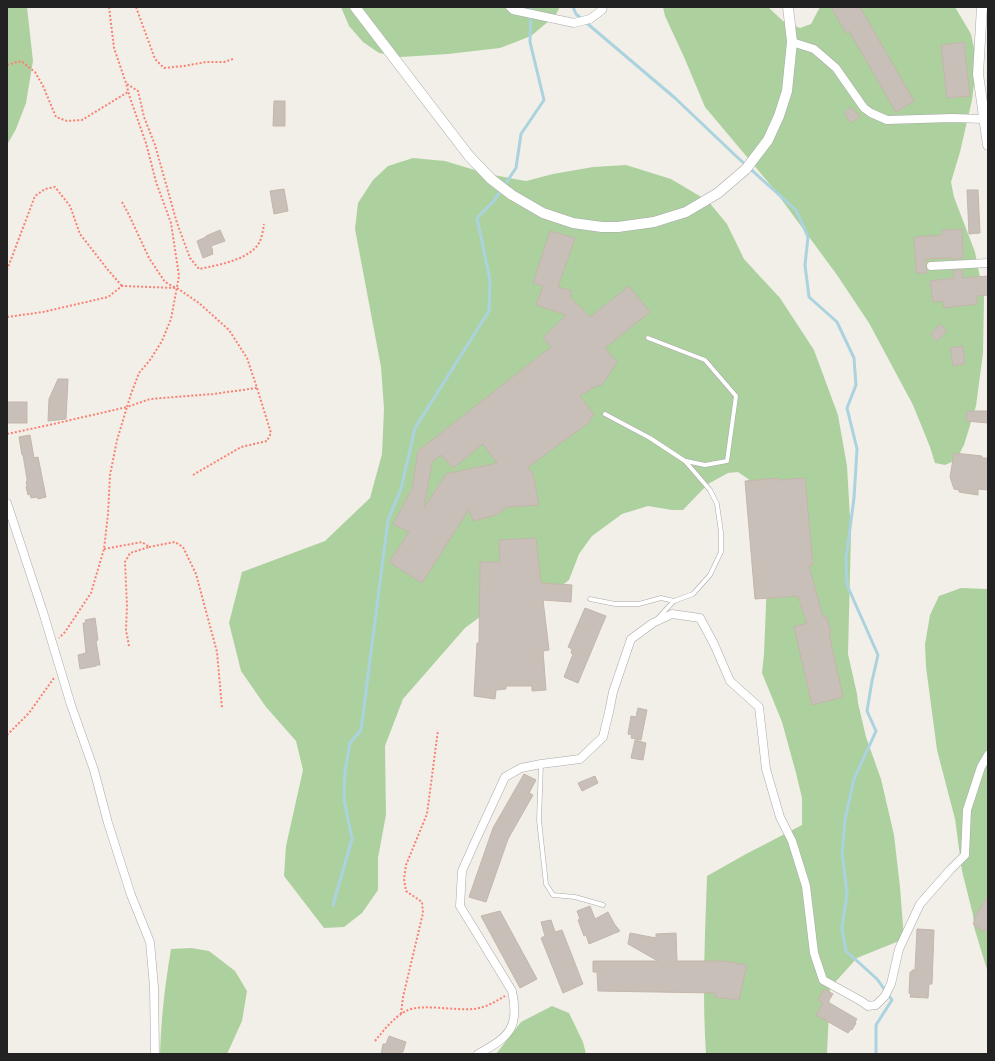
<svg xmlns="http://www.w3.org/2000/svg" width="995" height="1061" font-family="Manrope,sans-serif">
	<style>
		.forest { fill: #add19e }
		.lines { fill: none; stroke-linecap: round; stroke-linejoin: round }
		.stream { stroke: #aad3df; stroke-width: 3 }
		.building { fill: #c7bfb8; stroke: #c4b6ab; fill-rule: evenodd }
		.service-casing { stroke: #a9a9a9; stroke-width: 5 }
		.minor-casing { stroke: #a9a9a9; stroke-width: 9 }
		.tertiary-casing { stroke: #a9a9a9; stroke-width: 11 }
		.path { stroke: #fa8072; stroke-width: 2; stroke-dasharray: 2 2; stroke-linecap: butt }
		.service { stroke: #fff; stroke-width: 4 }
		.minor { stroke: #fff; stroke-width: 8 }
		.tertiary { stroke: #fff; stroke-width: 10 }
	</style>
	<rect width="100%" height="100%" fill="#f2efe9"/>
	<!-- forest -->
	<g class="forest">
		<polygon points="7,7 27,7 33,61 26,103 16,129 7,145"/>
		<polygon points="341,7 560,7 555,16 531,36 500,48 448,54 401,57 379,53 363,42 349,26"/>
		<polygon points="663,7 768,7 783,21 800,28 811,24 820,7 955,7 971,34 977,62 972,100 960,152 951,182 954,197 975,252 984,297 983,353 976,406 964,445 956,460 945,465 935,463 930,447 913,405 869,323 837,275 773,188 705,107 684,57 665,16"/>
		<path d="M413,158L445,161L488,174L526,181L553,174L593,167L626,165L671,179L708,201L727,224L744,259L780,298L814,350L838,415L847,466L851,534L848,654L857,694L858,703L866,737L881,779L894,835L900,887L904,939L857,958L830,988L827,1054H706C702,995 705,936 707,876L746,854L802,825V798L796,773L782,722L762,673L764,654L767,580L751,481L738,472L728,473L708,484L683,510H672L648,506L622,514L592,536L579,554L569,580L554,592L496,605L465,628L403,699L385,746L386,815L378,858V890L362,913L344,927L324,928L284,876L286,846L303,770L296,741L266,707L241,671L229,623L242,572L325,541L370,498L382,454L384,409L381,367L355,229L358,203L373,180L388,166Z"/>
		<polygon points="961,588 988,589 988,973 974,927 973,915 962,871 955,819 937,750 926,667 925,644 930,615 939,596"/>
		<path d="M191,948L209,951L235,971L247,991L242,1021L227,1054H160C161,1018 165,985 171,949Z"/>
		<polygon points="552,1006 569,1013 583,1042 586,1054 496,1054 521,1022"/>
	</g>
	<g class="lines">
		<!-- stream -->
		<g class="stream">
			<polyline points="573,7 576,14 675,98 736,156 796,210 808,237 805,265 809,297 837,322 854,358 856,385 847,408 857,449 854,498 846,559 847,585 878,655 872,681 867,711 876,731 854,779 845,820 842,853 847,893 842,928 846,951 877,979 892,1000 876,1025 876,1054"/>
			<polyline points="333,905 352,839 344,799 345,772 350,743 361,730 388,520 401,489 415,428 489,311 490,280 477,218 493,202 516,168 521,134 544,100 530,42 531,7"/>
		</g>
	</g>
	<!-- building -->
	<g class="building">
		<polygon points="831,7 860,7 914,101 896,112 849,31 846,33"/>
		<polygon points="964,42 970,96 947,98 941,45"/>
		<polygon points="274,101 285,101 285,126 273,126"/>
		<polygon points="850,107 860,116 852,123 846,117 847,116 844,113"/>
		<polygon points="284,189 288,211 274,214 270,191"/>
		<polygon points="967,190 978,190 980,233 969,234"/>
		<polygon points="962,229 963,258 960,258 961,259 952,259 952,258 926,259 926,266 927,273 916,273 914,237 942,235 942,230"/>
		<polygon points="220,230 225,241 211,246 213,251 212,251 213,254 203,258 197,241 206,237 206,236"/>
		<path d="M550,231L575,238L558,287L572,291L570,297L590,317L629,286L650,312L605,348L617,362L602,385L596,386L580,396L594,415L589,419L591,421L528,467L533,474L539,505L507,507L496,515L473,521L469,509L422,583L389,562L409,532L393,524L412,489L418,451L551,347L543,338L566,315L536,305L543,286L533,283ZM483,444L497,463L446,474L424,508L432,462L441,455L453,468Z"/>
		<polygon points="953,270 962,270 963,278 988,276 988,295 977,296 977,304 944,308 943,301 933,302 930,281 954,278"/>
		<polygon points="940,324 947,331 937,341 930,334"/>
		<polygon points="963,346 965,364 953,366 950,348"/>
		<polygon points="58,379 68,379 66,419 48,421 49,399"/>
		<rect x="7" y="402" width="20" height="21"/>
		<polygon points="967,411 988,411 988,423 966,421"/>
		<polygon points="30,435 34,458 38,457 46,497 38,499 37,497 31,498 30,494 28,495 26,487 27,486 26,482 27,481 27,479 23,455 22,455 19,437"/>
		<polygon points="954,453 982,456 982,458 988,458 988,490 978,489 978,495 959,492 959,490 954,489 950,477"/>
		<polygon points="779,478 779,480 805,478 813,565 809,566 823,617 827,617 831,633 829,634 843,697 812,705 794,627 807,623 798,596 755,599 745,481"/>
		<polygon points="536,538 541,583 572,585 571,602 543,600 549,650 543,651 546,690 532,691 532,686 506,686 506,689 496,690 495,699 474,696 477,643 479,643 480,562 500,562 499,540"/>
		<polygon points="585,608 606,616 578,683 564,677 573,654 571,653 572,649 568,647"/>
		<polygon points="95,618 98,640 96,641 100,665 97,665 96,666 80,669 78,655 86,653 83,623 86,623 85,620"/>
		<polygon points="638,708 647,710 641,740 631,738 632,735 628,734 631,716 636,717"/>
		<polygon points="635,740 646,743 643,760 631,758"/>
		<polygon points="524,774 536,780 529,793 533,795 508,839 486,902 469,897 493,828"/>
		<polygon points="595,776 598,783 582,791 578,783"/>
		<polygon points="988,896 988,926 984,932 973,924 976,919 974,918"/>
		<polygon points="590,906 595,919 608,912 615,925 620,931 589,944 586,935 584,936 578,920 580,919 577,911"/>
		<polygon points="500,911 537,979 520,988 481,916"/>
		<polygon points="551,920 555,932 562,930 583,984 563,993 541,938 545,936 541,922"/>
		<polygon points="917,929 934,930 932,984 929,984 928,998 910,997 911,994 909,993 910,972 912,972 912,970 915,970"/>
		<polygon points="630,933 656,938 656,934 676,933 677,961 723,961 747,965 739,1000 715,997 715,993 598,991 597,972 593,972 593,961 658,961 628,944"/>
		<polygon points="824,989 833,994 828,1002 857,1019 855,1022 856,1023 852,1030 851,1029 848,1033 816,1015 823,1003 818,1000"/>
		<polygon points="389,1036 406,1042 403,1052 401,1052 401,1054 381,1054 383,1044 386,1044"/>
	</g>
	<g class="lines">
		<defs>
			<g id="service">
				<polyline points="648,338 705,360 736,396 727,461 705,465 686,461"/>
				<polyline points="605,414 650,438 685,461 710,490 717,504 721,532 721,552 710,575 693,594 674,601 658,618"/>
				<polyline points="590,599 615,604 639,604 661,598 674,601"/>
				<polyline points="541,764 539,820 546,884 553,895 575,897 603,905"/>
			</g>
			<g id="minor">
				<polyline points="510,7 513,10 574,23 590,19 602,10 603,7"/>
				<polyline points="792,42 814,49 836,68 864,108 871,113 887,120 952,118 984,119"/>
				<polyline points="931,266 988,263"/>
				<polyline points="7,503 43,612 71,705 94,770 108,823 131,895 150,942 154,987 155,1054"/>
				<path d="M478,1054C509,1037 520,1028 512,991L460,906L462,871L474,844L505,777L521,768L541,764L580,759L603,737L609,712L613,692L631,639L653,623L672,614L700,618L714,644L730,681L759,707L766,769L780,817L792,841L806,886L814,953L823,980L861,1001L868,1006L876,1005L885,996L891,984L899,949L920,904L950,870L965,855L967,810L981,767L988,755"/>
			</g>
			<g id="tertiary">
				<polyline points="355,7 469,156 491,179 512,195 543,213 573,223 602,227 618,227 654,222 686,212 718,193 746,169 768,140 779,116 787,91 792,42 788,7"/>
				<polyline points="982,7 978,74 988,145"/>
			</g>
		</defs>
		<!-- service casing -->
		<use href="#service" class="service-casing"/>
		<!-- minor casing -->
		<use href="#minor" class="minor-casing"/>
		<!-- tertiary casing -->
		<use href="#tertiary" class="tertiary-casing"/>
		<!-- path -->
		<g class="path">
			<polyline points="109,7 114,48 126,83 130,98 146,143 156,182 171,223 179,276 171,319 162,341 150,360 139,373 131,394 127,407"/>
			<polyline points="136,7 155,59 164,68 184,66 206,62 224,62 233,59"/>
			<polyline points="7,65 21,61 35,72 43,86 56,117 67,121 82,120 128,92"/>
			<path d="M127,84L138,91L144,117L155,145L177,223L190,258L199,269C218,265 249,260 259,243C262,238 263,230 264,224"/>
			<polyline points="122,202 129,215 149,258 165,282 176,288"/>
			<polyline points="7,270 35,196 45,189 55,187 70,206 80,234 108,270 122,286"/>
			<polyline points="7,317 43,312 108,297 122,286 177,288 199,303 229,330 247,358 257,388 213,394 150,399 127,407"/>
			<polyline points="7,434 49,425 127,407 117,440 110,475 108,514 104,549 91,593 65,632 59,638"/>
			<polyline points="193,475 241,447 267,441 271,433 257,388"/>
			<polyline points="149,547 175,542 183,547 196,574 217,652 222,708"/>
			<polyline points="104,549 142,542 149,547 130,553 125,562 127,606 126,630 129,646"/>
			<polyline points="7,735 29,713 54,678"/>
			<polyline points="401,1014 403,997 423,913 422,902 406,891 404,879 406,865 427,814 438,730"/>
			<path d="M375,1041C384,1030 393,1018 406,1011C421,1003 455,1011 473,1009C485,1008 495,1002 505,996"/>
		</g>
		<!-- service -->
		<use href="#service" class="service"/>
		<!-- minor -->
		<use href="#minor" class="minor"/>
		<!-- tertiary -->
		<use href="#tertiary" class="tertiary"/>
	</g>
	<!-- border -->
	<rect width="995" height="1061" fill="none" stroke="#222222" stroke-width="16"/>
</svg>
